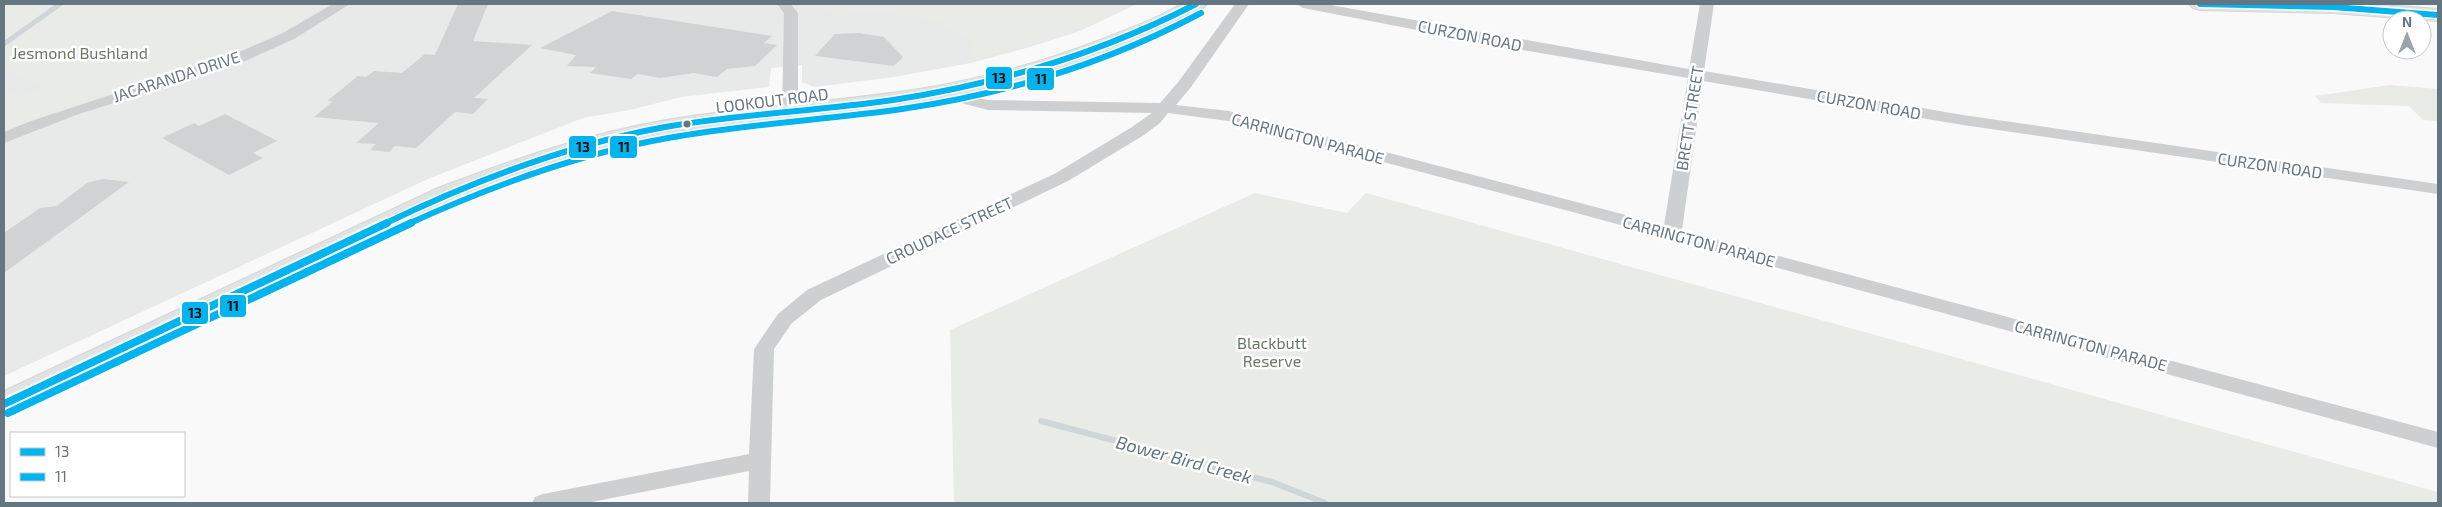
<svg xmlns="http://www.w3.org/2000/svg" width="2442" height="507" font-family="'Exo 2',sans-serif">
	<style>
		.built { fill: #e8e9e9 }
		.green { fill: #e8ebe6 }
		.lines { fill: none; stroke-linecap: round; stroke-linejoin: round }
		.stream-far1 { stroke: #ced6d9; stroke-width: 5 }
		.stream { stroke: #ced6d9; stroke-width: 6 }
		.building { fill: #d0d2d3 }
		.primary-casing { stroke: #d5d6d7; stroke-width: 2 }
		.trunk-casing { stroke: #d5d6d6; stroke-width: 2 }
		.minor { fill: #cecfd0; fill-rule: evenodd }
		.primary { fill: #e1e2e2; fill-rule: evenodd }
		.trunk { fill: #e1e2e2; fill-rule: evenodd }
		.bus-1-far1-casing { stroke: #fff; stroke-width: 9 }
		.bus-1-casing { stroke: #fff; stroke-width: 12 }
		.bus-2-far1-casing { stroke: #fff; stroke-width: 9 }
		.bus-2-casing { stroke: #fff; stroke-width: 12 }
		.bus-1-far1 { stroke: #00b5ef; stroke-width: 6 }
		.bus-1 { stroke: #00b5ef; stroke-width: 8 }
		.bus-2-far1 { stroke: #00b5ef; stroke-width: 6 }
		.bus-2 { stroke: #00b5ef; stroke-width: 8 }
		.bus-dot { fill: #657683; stroke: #fff; stroke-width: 2 }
		.labels { text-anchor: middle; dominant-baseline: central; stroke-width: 5; stroke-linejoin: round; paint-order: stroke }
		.street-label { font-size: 16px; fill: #657683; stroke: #fff }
		.park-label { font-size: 16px; fill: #687a64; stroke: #fff }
		.water-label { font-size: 18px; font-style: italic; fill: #60757c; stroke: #fff }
		.line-badge { stroke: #fff; stroke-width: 2 }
		.pale-badge-label { font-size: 14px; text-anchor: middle; font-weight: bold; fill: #111 }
	</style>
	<rect width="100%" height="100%" fill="#f9f9f9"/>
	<!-- built -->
	<polygon class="built" points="4,4 1137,4 1080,31 1030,47 971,63 894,77 814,87 802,82 802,65 771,68 769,87 681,97 630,110 583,118 428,179 4,376"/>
	<!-- green -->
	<g class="green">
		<polygon points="4,4 329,4 262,43 200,66 75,104 4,131 4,97 13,93 23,96 45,86 4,69"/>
		<polygon points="800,4 1131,4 1068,34 970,61 974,42 936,20 867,11 839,18 827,10 805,8"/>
		<polygon points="2390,85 2438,89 2438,121 2423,120 2409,106 2321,103 2315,96"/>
		<polygon points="1255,193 1347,213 1366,193 2438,492 2438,503 954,503 950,330"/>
	</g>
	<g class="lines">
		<!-- stream-far1 -->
		<polyline class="stream-far1" points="4,44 60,4"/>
		<!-- stream -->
		<polyline class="stream" points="1041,421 1272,482 1325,503"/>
	</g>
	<!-- building -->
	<g class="building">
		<polygon points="458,4 488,4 473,41 532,45 474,98 488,99 473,114 455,112 416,148 395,146 389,152 370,150 376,144 356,143 379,123 314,117 333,101 327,101 358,76 366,77 374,71 402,73 425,54 435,55"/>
		<polygon points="612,11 772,36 764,43 777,45 755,66 727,69 717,77 694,73 660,78 638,74 631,79 590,73 596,67 567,66 576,55 540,48"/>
		<polygon points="859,33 884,37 903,57 894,66 815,56 835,34"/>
		<polygon points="225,114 277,141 253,153 263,158 229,175 162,138 194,123 199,126"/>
		<polygon points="103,179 129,182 4,273 4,233 40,208 57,206 87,183"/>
	</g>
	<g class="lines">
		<defs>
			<polygon id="primary" points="2189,4 2374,4 2438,9 2438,21 2333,13 2200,10 2193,8"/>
			<path id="trunk" d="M1181,4H1207C1196,19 1159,32 1141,39C1061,72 978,96 892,107C817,118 741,121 666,134C594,148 524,173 456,200L15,412L4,415V391L438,188C512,160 588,133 667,120C753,105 839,102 925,88C985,78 1043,62 1100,40C1128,29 1156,19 1181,4Z"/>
		</defs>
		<!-- primary casing -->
		<use href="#primary" class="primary-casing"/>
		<!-- trunk casing -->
		<use href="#trunk" class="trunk-casing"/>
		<!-- minor -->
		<g class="minor">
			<polygon points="333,4 350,4 294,39 243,62 76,115 4,143 4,132 31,121 232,55 283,33"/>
			<polygon points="777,4 791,4 798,13 798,112 796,115 784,115 782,112 784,13"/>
			<polygon points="1235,4 1249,4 1191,87 1176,105 1229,111 1664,225 1688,78 1510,48 1303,8 1296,4 1325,4 1689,69 1700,4 1714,4 1704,71 1963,115 2438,184 2438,194 1963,125 1703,81 1682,230 2438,432 2438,448 1580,214 1228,121 1168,113 1160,123 1144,135 1068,181 821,300 792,323 774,349 770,503 748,503 749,471 587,503 532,503 535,497 543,494 749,454 754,349 778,314 807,290 1056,173 1132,127 1152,113 988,110 961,103 948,89 950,86 962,86 973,97 988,100 1160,103 1179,81"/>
		</g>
		<!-- primary -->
		<use href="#primary" class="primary"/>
		<!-- trunk -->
		<use href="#trunk" class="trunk"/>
		<defs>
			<g id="bus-1-far1">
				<polyline points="2200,4 2333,7 2438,15"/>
				<path d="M384,224C473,181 567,145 665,127C740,114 818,111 893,100C999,84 1101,53 1196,4"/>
			</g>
			<polyline id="bus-1" points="4,404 387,223"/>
			<path id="bus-2-far1" d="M408,224C491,186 578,154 668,138C745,124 824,120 902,109C1007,94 1107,63 1201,13"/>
			<polyline id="bus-2" points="8,413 411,223"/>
		</defs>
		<!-- bus-1-far1 casing -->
		<use href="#bus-1-far1" class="bus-1-far1-casing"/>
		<!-- bus-1 casing -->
		<use href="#bus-1" class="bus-1-casing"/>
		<!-- bus-2-far1 casing -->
		<use href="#bus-2-far1" class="bus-2-far1-casing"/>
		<!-- bus-2 casing -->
		<use href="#bus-2" class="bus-2-casing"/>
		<!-- bus-1-far1 -->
		<use href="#bus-1-far1" class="bus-1-far1"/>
		<!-- bus-1 -->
		<use href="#bus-1" class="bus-1"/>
		<!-- bus-2-far1 -->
		<use href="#bus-2-far1" class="bus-2-far1"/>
		<!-- bus-2 -->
		<use href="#bus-2" class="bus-2"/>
	</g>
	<!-- markers -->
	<circle class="bus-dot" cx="687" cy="124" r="4.5"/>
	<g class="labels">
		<!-- street labels -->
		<g class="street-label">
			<text transform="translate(1470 35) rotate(11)">CURZON ROAD</text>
			<text transform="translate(176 76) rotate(-18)">JACARANDA DRIVE</text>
			<text transform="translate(772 100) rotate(-7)">LOOKOUT ROAD</text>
			<text transform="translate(1869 104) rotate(10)">CURZON ROAD</text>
			<text transform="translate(1689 118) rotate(-81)">BRETT STREET</text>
			<text transform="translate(1308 138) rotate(15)">CARRINGTON PARADE</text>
			<text transform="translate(2270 165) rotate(8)">CURZON ROAD</text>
			<text transform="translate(949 230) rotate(-25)">CROUDACE STREET</text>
			<text transform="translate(1699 241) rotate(15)">CARRINGTON PARADE</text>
			<text transform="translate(2091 345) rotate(15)">CARRINGTON PARADE</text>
		</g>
		<!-- park labels -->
		<g class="park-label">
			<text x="80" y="52">Jesmond Bushland</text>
			<text x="1272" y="342">Blackbutt<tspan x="1272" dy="18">Reserve</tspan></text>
		</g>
		<!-- water labels -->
		<g class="water-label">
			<text transform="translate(1184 459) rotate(15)">Bower Bird Creek</text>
		</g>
	</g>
	<g class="line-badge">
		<rect x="985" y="66" width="28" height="24" rx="5" fill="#00b5ef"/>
		<rect x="1026" y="67" width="29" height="24" rx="5" fill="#00b5ef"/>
		<rect x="609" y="135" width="29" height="24" rx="5" fill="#00b5ef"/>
		<rect x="568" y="135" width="29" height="24" rx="5" fill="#00b5ef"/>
		<rect x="219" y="294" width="28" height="24" rx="5" fill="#00b5ef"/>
		<rect x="181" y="301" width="28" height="24" rx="5" fill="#00b5ef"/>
	</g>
	<g class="pale-badge-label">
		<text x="999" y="83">13</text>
		<text x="1041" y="84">11</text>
		<text x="624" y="152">11</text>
		<text x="583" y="152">13</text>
		<text x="233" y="311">11</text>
		<text x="195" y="318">13</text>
	</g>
	<!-- border -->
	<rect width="2442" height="507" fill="none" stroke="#657683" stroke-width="10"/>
	<!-- legend -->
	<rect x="10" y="432" width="175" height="65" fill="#ffffff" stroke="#c1c8cd"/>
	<rect x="20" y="448" width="25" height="8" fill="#00b5ef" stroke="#c1c8cd"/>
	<text x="55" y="457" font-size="15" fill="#657683">13</text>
	<rect x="20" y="473" width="25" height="8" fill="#00b5ef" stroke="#c1c8cd"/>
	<text x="55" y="482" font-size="15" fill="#657683">11</text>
	<!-- north arrow -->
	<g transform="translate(2407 35)"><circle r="24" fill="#ffffff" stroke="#c1c8cd"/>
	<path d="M0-4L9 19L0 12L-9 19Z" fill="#99a4ac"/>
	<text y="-8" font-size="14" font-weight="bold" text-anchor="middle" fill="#657683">N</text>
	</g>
</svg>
